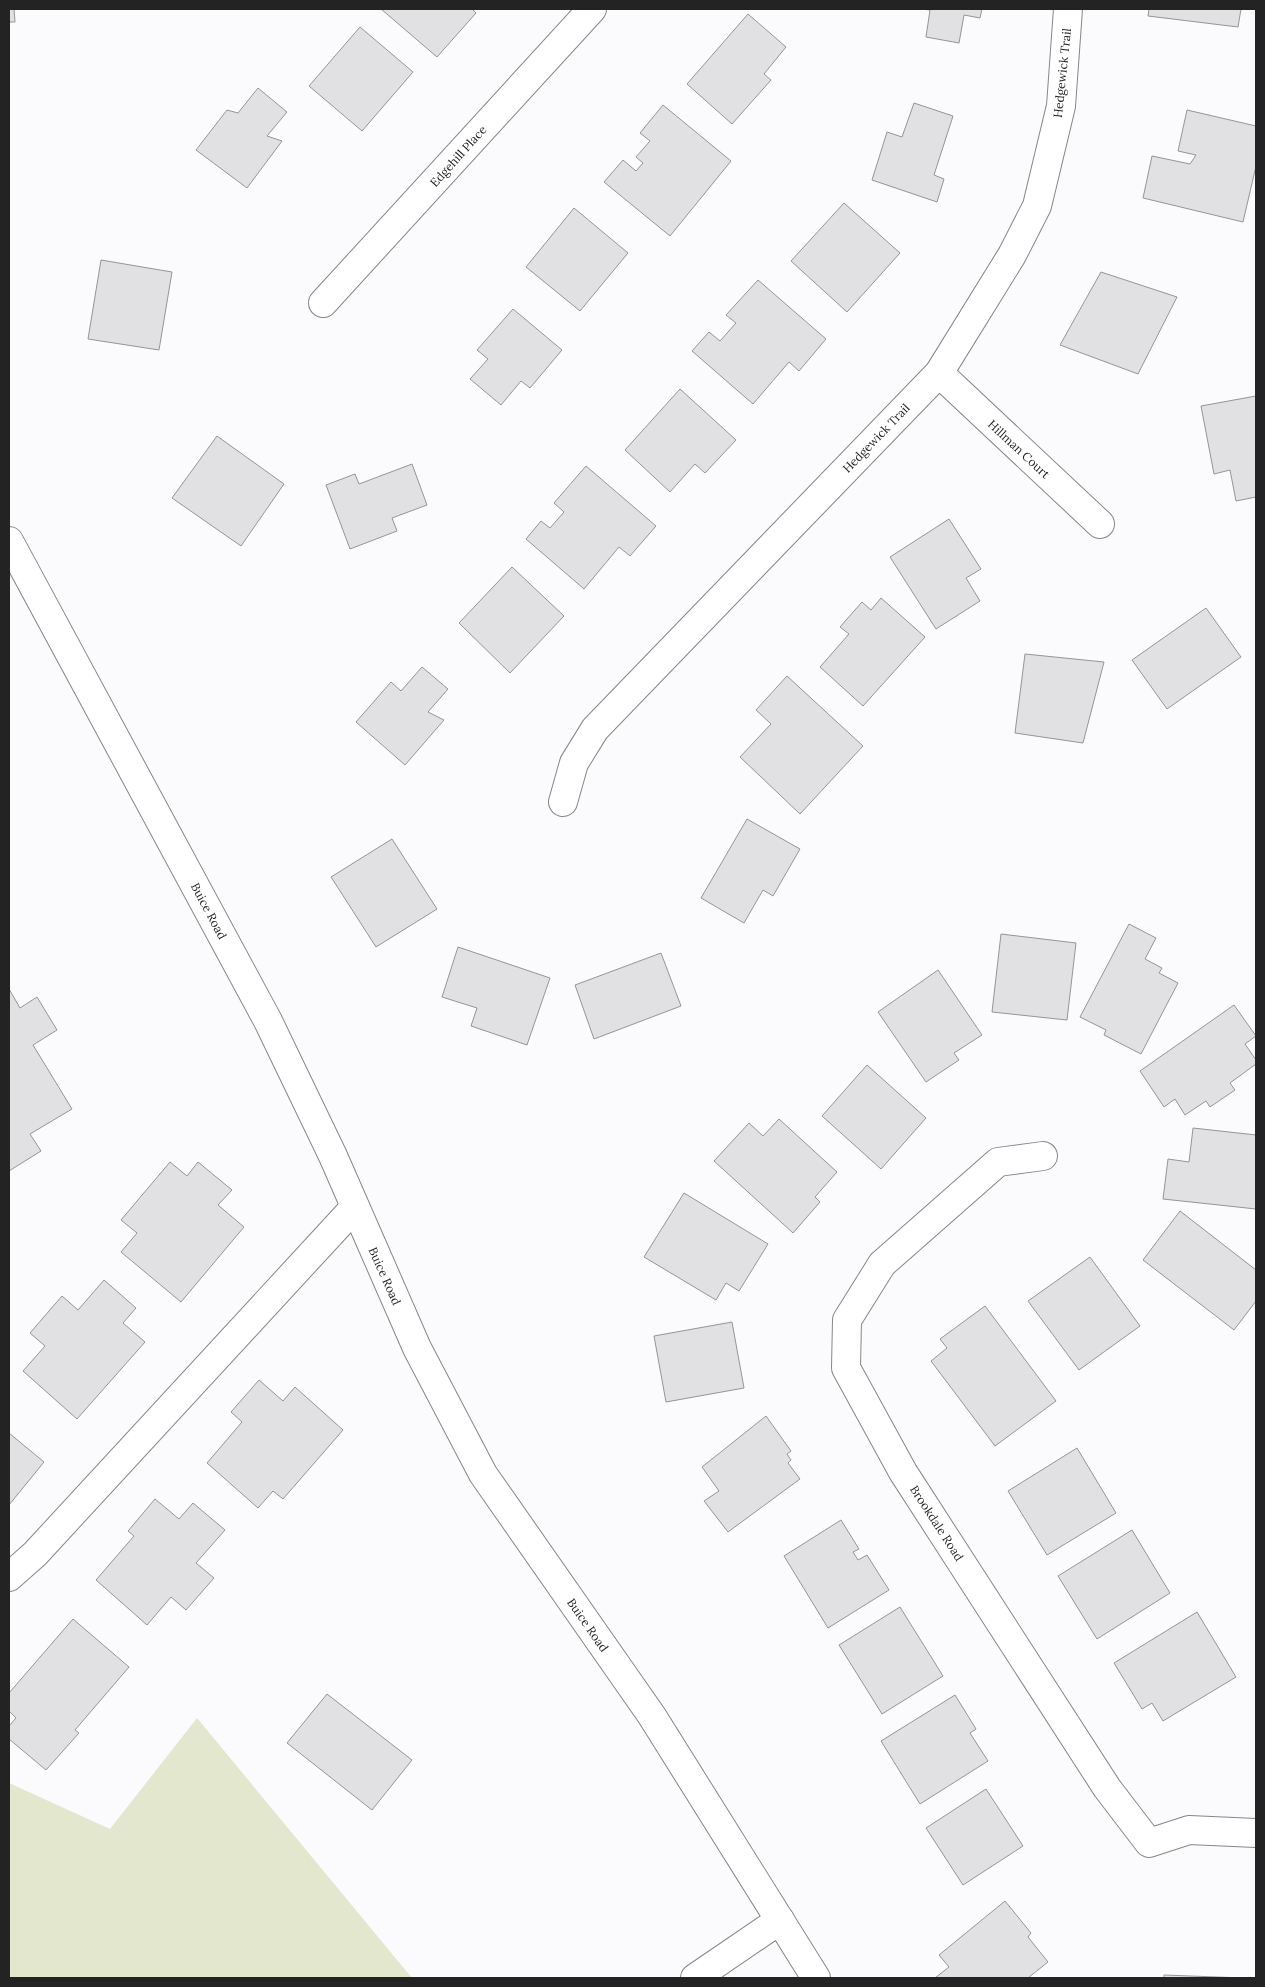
<svg xmlns="http://www.w3.org/2000/svg" width="1265" height="1987" font-family="Lora,serif">
	<style>
		.green { fill: #e2e7ce }
		.building { fill: #e1e1e3; stroke: #959597 }
		.lines { fill: none; stroke-linecap: round; stroke-linejoin: round }
		.street-casing { stroke: #868688; stroke-width: 30 }
		.secondary-casing { stroke: #868688; stroke-width: 30 }
		.street { stroke: #fff; stroke-width: 28 }
		.secondary { stroke: #fff; stroke-width: 28 }
		.labels { text-anchor: middle; dominant-baseline: central; stroke-width: 4; stroke-linejoin: round; paint-order: stroke }
		.street-label { font-size: 12px; fill: #232324; stroke: #fff }
	</style>
	<rect width="100%" height="100%" fill="#fbfbfd"/>
	<!-- green -->
	<polygon class="green" points="197,1718 412,1978 9,1978 9,1783 110,1829"/>
	<!-- building -->
	<g class="building">
		<polygon points="9,9 14,9 15,22 9,22"/>
		<polygon points="381,9 472,9 476,13 437,57"/>
		<polygon points="922,9 982,9 980,18 964,15 959,43 926,37 930,10"/>
		<polygon points="1149,9 1241,9 1238,27 1148,16"/>
		<polygon points="748,14 786,47 764,74 771,80 732,124 687,84"/>
		<polygon points="360,27 413,72 362,131 309,86"/>
		<polygon points="258,88 287,112 267,136 282,141 247,188 196,150 227,110 238,113"/>
		<polygon points="914,103 953,116 934,175 944,179 937,202 872,180 887,132 902,137"/>
		<polygon points="663,105 731,161 670,236 604,182 623,160 636,171 643,163 636,157 650,141 640,133"/>
		<polygon points="1187,110 1256,126 1256,166 1243,222 1143,198 1152,156 1190,164 1196,155 1178,151"/>
		<polygon points="844,203 900,253 847,312 791,261"/>
		<polygon points="574,208 628,253 580,311 526,267"/>
		<polygon points="101,260 172,272 159,350 88,339"/>
		<polygon points="1101,272 1177,297 1138,374 1060,345"/>
		<polygon points="758,280 826,339 799,371 789,362 753,404 692,351 709,332 720,341 736,323 726,315"/>
		<polygon points="513,309 562,350 530,388 521,381 501,405 470,379 488,359 477,350"/>
		<polygon points="680,389 736,440 705,473 695,464 670,492 625,450"/>
		<polygon points="1256,396 1256,497 1236,501 1230,470 1214,474 1201,406"/>
		<polygon points="217,436 284,484 241,546 172,498"/>
		<polygon points="412,464 427,505 392,518 397,531 350,549 326,485 355,474 359,484"/>
		<polygon points="586,466 656,526 630,556 619,547 584,589 526,539 541,521 550,528 564,512 554,503"/>
		<polygon points="949,519 981,569 966,578 980,601 936,629 890,557"/>
		<polygon points="512,567 564,616 510,673 459,623"/>
		<polygon points="881,598 925,637 863,706 820,667 849,634 840,627 862,602 871,610"/>
		<polygon points="1206,608 1241,657 1167,709 1132,660"/>
		<polygon points="1025,654 1104,662 1083,743 1015,733"/>
		<polygon points="422,667 448,689 428,712 444,720 405,765 356,722 391,682 401,691"/>
		<polygon points="787,676 863,746 800,814 740,757 771,724 756,710"/>
		<polygon points="747,819 800,849 773,896 763,890 744,923 701,898"/>
		<polygon points="392,839 437,909 376,947 331,877"/>
		<polygon points="1129,924 1156,938 1145,959 1162,968 1159,973 1178,983 1141,1054 1104,1035 1106,1030 1080,1017"/>
		<polygon points="1001,934 1076,943 1067,1020 992,1012"/>
		<polygon points="458,947 550,978 527,1045 471,1026 477,1008 442,997"/>
		<polygon points="661,953 681,1006 594,1039 575,985"/>
		<polygon points="938,970 982,1035 954,1053 959,1060 926,1082 878,1012"/>
		<polygon points="9,989 20,1008 37,997 57,1030 33,1045 72,1109 30,1134 41,1151 9,1171"/>
		<polygon points="1234,1005 1256,1036 1245,1044 1256,1060 1256,1064 1230,1083 1235,1090 1210,1107 1206,1101 1185,1115 1175,1099 1164,1107 1140,1071"/>
		<polygon points="867,1065 926,1118 881,1169 822,1116"/>
		<polygon points="779,1119 837,1172 815,1197 820,1202 793,1233 714,1161 749,1123 763,1136"/>
		<polygon points="1193,1128 1256,1135 1256,1209 1163,1199 1168,1159 1189,1162"/>
		<polygon points="170,1162 187,1176 198,1162 232,1190 218,1205 244,1227 181,1302 121,1252 137,1233 121,1220"/>
		<polygon points="684,1193 768,1244 739,1291 726,1283 716,1300 644,1257"/>
		<polygon points="1180,1211 1256,1270 1256,1301 1234,1330 1143,1260"/>
		<polygon points="1090,1257 1140,1326 1079,1370 1028,1301"/>
		<polygon points="104,1280 136,1308 123,1323 145,1342 77,1419 23,1371 45,1346 30,1333 62,1296 78,1310"/>
		<polygon points="985,1306 1056,1401 995,1446 931,1361 947,1348 940,1339"/>
		<polygon points="732,1322 744,1388 666,1402 654,1336"/>
		<polygon points="259,1380 283,1401 295,1387 343,1430 283,1499 273,1491 258,1508 207,1463 242,1422 231,1412"/>
		<polygon points="766,1416 791,1451 787,1454 791,1460 788,1463 800,1479 728,1532 704,1501 719,1491 702,1467"/>
		<polygon points="9,1433 44,1462 9,1505"/>
		<polygon points="1077,1448 1116,1513 1047,1555 1008,1491"/>
		<polygon points="155,1499 179,1519 193,1503 225,1530 196,1563 214,1578 186,1610 171,1597 147,1625 96,1580 134,1536 128,1531"/>
		<polygon points="841,1520 859,1549 853,1552 858,1560 867,1555 889,1590 828,1628 784,1556"/>
		<polygon points="1132,1530 1170,1593 1097,1639 1058,1576"/>
		<polygon points="900,1607 943,1676 882,1714 839,1645"/>
		<polygon points="1197,1612 1236,1677 1163,1721 1152,1703 1142,1709 1114,1663"/>
		<polygon points="73,1619 129,1667 75,1730 79,1733 46,1770 9,1739 9,1726 16,1718 9,1711 9,1693"/>
		<polygon points="327,1694 412,1760 372,1810 287,1743"/>
		<polygon points="955,1695 976,1729 970,1733 988,1761 920,1804 881,1741"/>
		<polygon points="986,1789 1023,1846 963,1885 926,1828"/>
		<polygon points="1005,1901 1031,1933 1028,1937 1048,1962 1028,1978 935,1978 949,1967 939,1955"/>
		<polygon points="1164,1975 1244,1978 1164,1978"/>
	</g>
	<g class="lines">
		<defs>
			<g id="street">
				<polyline points="323,303 592,9"/>
				<polyline points="939,373 1100,524"/>
				<polyline points="563,802 574,763 595,729 939,373 1012,255 1037,206 1061,106 1068,9"/>
				<polyline points="1043,1156 998,1162 882,1264 847,1320 846,1368 903,1472 1107,1788 1149,1843 1189,1830 1256,1833"/>
				<polyline points="9,1577 35,1554 355,1207"/>
				<polyline points="695,1978 780,1920"/>
			</g>
			<polyline id="secondary" points="9,541 268,1021 333,1156 417,1348 483,1474 652,1716 816,1978"/>
		</defs>
		<!-- street casing -->
		<use href="#street" class="street-casing"/>
		<!-- secondary casing -->
		<use href="#secondary" class="secondary-casing"/>
		<!-- street -->
		<use href="#street" class="street"/>
		<!-- secondary -->
		<use href="#secondary" class="secondary"/>
	</g>
	<g class="labels">
		<!-- street labels -->
		<g class="street-label">
			<text transform="translate(1062 73) rotate(-84)">Hedgewick Trail</text>
			<text transform="translate(458 156) rotate(-48)">Edgehill Place</text>
			<text transform="translate(876 438) rotate(-46)">Hedgewick Trail</text>
			<text transform="translate(1019 449) rotate(43)">Hillman Court</text>
			<text transform="translate(209 911) rotate(62)">Buice Road</text>
			<text transform="translate(385 1276) rotate(66)">Buice Road</text>
			<text transform="translate(937 1523) rotate(57)">Brookdale Road</text>
			<text transform="translate(588 1625) rotate(55)">Buice Road</text>
		</g>
	</g>
	<!-- border -->
	<rect width="1265" height="1987" fill="none" stroke="#232324" stroke-width="20"/>
</svg>
